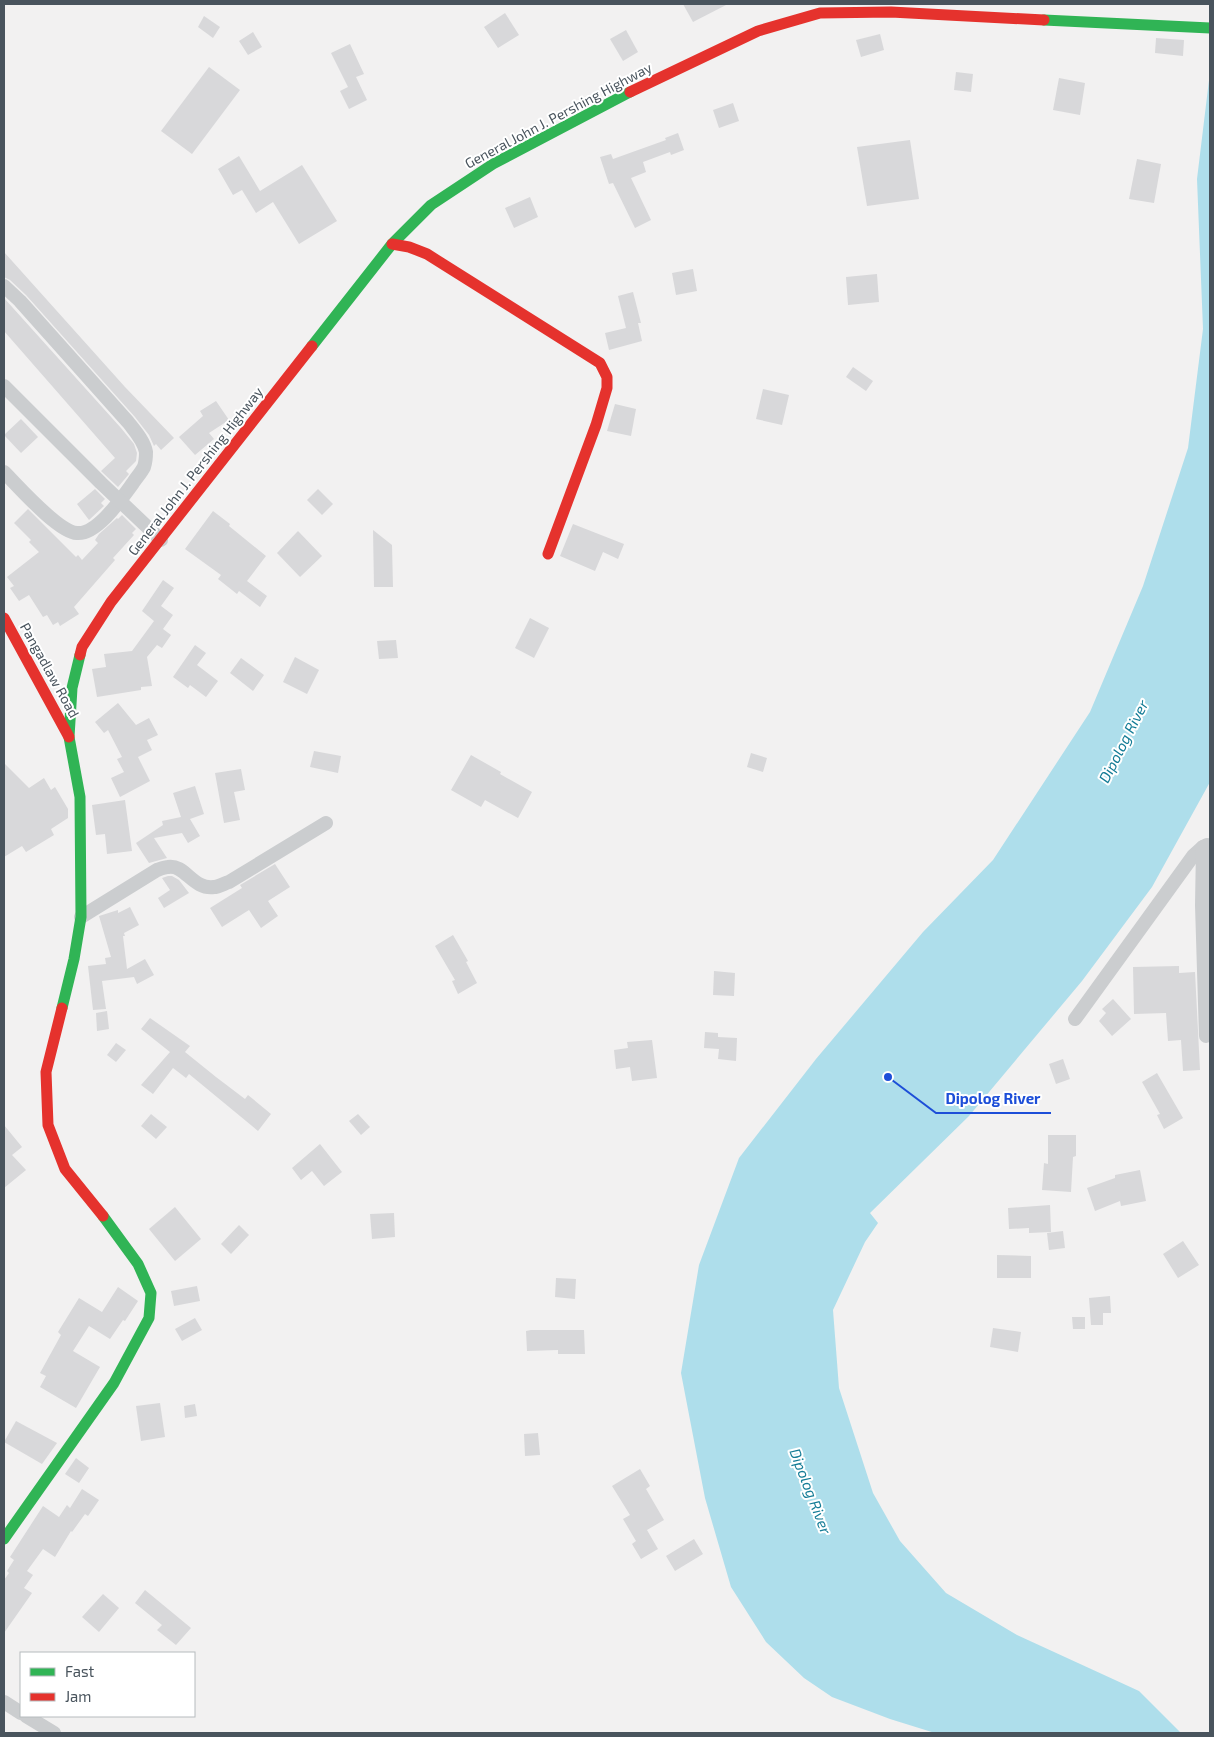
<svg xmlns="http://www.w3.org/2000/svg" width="1214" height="1737" font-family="'Exo 2',sans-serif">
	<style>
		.water { fill: #aedeeb }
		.building { fill: #d8d8da }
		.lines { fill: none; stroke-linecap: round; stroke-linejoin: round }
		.street { stroke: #cbcdcf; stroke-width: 14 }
		.fast { stroke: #30b455; stroke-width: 11 }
		.jam { stroke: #e5322d; stroke-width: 11 }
		.labels { text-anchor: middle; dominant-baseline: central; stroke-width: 4; stroke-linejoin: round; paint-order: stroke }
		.street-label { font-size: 14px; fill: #49545d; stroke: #fff }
		.water-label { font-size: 15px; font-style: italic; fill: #147c96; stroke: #fff }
		.leader { fill: none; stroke: #1d4ed8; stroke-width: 2 }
		.callout-dot { fill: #1d4ed8; stroke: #fff; stroke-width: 2 }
		.callout-label { font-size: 15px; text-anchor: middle; font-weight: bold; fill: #1d4ed8; stroke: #fff; stroke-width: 4; stroke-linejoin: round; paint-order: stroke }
	</style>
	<rect width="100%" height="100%" fill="#f2f1f1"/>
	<!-- water -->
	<polygon class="water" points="1210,72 1210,782 1152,887 1082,981 969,1116 870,1213 878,1223 865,1242 833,1310 839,1388 873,1493 900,1541 946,1593 1017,1635 1139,1691 1181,1733 935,1733 890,1719 832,1697 804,1678 766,1642 731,1587 705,1498 681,1373 699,1265 739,1158 816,1059 923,932 993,860 1090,712 1143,586 1188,448 1203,329 1197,179"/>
	<!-- building -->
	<g class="building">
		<polygon points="683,4 728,4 693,22"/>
		<polygon points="505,13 519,35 498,48 484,27"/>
		<polygon points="204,16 220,27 213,38 198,27"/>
		<polygon points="626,30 638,52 623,61 610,39"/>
		<polygon points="253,32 262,47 248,55 239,41"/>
		<polygon points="880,34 884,50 861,57 856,40"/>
		<polygon points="1156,38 1184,40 1183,56 1155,53"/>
		<polygon points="350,44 364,74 356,77 367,100 349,109 340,91 348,87 331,53"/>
		<polygon points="209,67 240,90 192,154 161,131"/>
		<polygon points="956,72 973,74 971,92 954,90"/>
		<polygon points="1059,78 1085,83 1080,115 1053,110"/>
		<polygon points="733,103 739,121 719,128 713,110"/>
		<polygon points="678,133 684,150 671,155 670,152 643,162 646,172 631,178 651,220 635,228 613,183 609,184 600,157 611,154 613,159 666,140 665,138"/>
		<polygon points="910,140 919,199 867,206 857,147"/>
		<polygon points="239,156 260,191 302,165 337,221 299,244 273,202 256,213 242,190 233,195 218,169"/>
		<polygon points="1137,159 1161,164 1154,203 1129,199"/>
		<polygon points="530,197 538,217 514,228 505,208"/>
		<polygon points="4,252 125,387 174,438 161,450 156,444 154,446 149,435 135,417 26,295 10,280 4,277"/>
		<polygon points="693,269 697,291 676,295 672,273"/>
		<polygon points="877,274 879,302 848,305 846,277"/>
		<polygon points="633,292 641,323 638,323 642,341 609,350 605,333 626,328 618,296"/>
		<polygon points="4,298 121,428 134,444 137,453 136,461 126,471 129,474 118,487 101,471 115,458 4,331"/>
		<polygon points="853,367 873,381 866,391 846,377"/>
		<polygon points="763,389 789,395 782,425 756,419"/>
		<polygon points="216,401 229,420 209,433 214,439 195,455 179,437 203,416 200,411"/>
		<polygon points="615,404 636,409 631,436 607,431"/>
		<polygon points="21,419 38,437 21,453 4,435"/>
		<polygon points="95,489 105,499 101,503 104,506 89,520 77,504"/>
		<polygon points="318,489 333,504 322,515 307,500"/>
		<polygon points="28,509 76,557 78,555 82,560 98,543 95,540 99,534 117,518 118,519 122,515 136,529 132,533 134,535 113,558 115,560 74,607 79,614 60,626 58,622 53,625 47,615 43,617 29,595 19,601 10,588 14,586 7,577 39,552 29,542 31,540 14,523"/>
		<polygon points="213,511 230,524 229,526 266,556 247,581 267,596 260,607 239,591 237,594 218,579 221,575 185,549"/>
		<polygon points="573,524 624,544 618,559 603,552 595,571 560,556"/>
		<polygon points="373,530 392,545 393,587 374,587"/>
		<polygon points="298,531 322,556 300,577 277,553"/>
		<polygon points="163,580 174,588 161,606 173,615 163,629 171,635 162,648 157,645 147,657 152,686 141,687 141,690 97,697 92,669 106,667 104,654 132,651 154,621 142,611"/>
		<polygon points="530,618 549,628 534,658 515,648"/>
		<polygon points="396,640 398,658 379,659 377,641"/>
		<polygon points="195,645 206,653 197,665 218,681 206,697 190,685 188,688 173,677"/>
		<polygon points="295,657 319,670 307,694 283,682"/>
		<polygon points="241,658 264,675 253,691 230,673"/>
		<polygon points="118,703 136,725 149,718 158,735 147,740 152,750 138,757 150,781 120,797 111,778 124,772 117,759 122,757 108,730 104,733 95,722"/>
		<polygon points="314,751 341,756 338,773 310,767"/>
		<polygon points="751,753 767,758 763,772 747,767"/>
		<polygon points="471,755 501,772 500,774 532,792 518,818 485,800 481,807 451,790"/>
		<polygon points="4,763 29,788 44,778 51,790 55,787 68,809 68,818 51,829 54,835 26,852 22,846 4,857"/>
		<polygon points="241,769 245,790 234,792 240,820 224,823 215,773"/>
		<polygon points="195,786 204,814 190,819 200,836 188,843 182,833 154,838 167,858 149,863 136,843 163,825 162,821 181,817 173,793"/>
		<polygon points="125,800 132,851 107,854 105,834 96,835 92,805"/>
		<polygon points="275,864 290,887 268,901 278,916 261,928 249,910 222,927 210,908 242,888 240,885"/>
		<polygon points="168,876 172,876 179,880 189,893 164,908 158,898 170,890 162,878"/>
		<polygon points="130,907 139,925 124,933 125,936 123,936 127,969 145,959 154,975 137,984 134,977 102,981 106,1009 93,1010 88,966 106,964 105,958 111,957 99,916 118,910 118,913"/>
		<polygon points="453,935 468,961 466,962 477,983 458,994 452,981 455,980 435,946"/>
		<polygon points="1179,966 1179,973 1195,972 1200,1070 1183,1071 1181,1040 1168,1041 1166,1013 1134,1014 1133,967"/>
		<polygon points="714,971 735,973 734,996 713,995"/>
		<polygon points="1113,999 1131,1019 1112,1036 1099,1021 1106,1013 1102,1009"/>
		<polygon points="107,1011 109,1029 97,1031 96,1013"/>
		<polygon points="150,1018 190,1046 185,1052 216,1077 245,1099 248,1095 271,1114 258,1131 189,1074 186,1078 173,1068 153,1094 141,1085 170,1052 141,1029"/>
		<polygon points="705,1032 718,1033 718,1037 737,1038 736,1061 718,1059 719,1049 704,1048"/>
		<polygon points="652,1040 657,1078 632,1081 630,1067 616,1069 614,1050 628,1048 627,1042"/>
		<polygon points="116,1043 126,1050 116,1062 107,1055"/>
		<polygon points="1063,1059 1070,1079 1056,1084 1049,1064"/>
		<polygon points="1157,1073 1183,1118 1164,1129 1157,1115 1160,1114 1142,1082"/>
		<polygon points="151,1114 167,1127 156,1139 141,1126"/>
		<polygon points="358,1114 370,1127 361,1135 349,1121"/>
		<polygon points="4,1125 22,1147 12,1155 26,1170 4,1188"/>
		<polygon points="1048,1135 1076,1135 1076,1156 1073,1157 1071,1192 1042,1190 1044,1163 1048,1164"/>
		<polygon points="320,1144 342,1172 324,1186 312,1171 301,1180 292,1168"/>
		<polygon points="1140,1170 1146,1201 1121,1206 1120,1201 1095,1211 1087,1188 1115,1178 1115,1175"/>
		<polygon points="1050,1205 1051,1232 1029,1233 1029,1228 1009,1229 1008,1208"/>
		<polygon points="175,1207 201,1239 175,1261 149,1229"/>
		<polygon points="394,1213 395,1237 372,1239 370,1214"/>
		<polygon points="239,1225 249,1235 231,1254 221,1244"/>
		<polygon points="1063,1231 1065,1248 1049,1250 1047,1233"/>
		<polygon points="1183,1241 1199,1265 1178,1278 1163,1254"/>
		<polygon points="997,1255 1031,1256 1031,1278 997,1278"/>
		<polygon points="556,1278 576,1279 575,1299 555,1297"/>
		<polygon points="197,1286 200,1301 174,1306 171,1291"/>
		<polygon points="118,1287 138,1301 125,1321 123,1320 110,1339 89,1326 73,1351 100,1367 76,1408 40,1387 46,1376 40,1373 61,1335 58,1332 79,1298 102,1312"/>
		<polygon points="1110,1296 1111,1313 1103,1313 1103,1325 1091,1325 1089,1298"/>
		<polygon points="1072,1317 1085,1317 1085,1329 1073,1329"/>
		<polygon points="195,1318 202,1330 182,1341 175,1329"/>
		<polygon points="993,1328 1021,1332 1018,1352 990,1347"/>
		<polygon points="531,1330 584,1330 585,1354 558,1354 558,1350 527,1351 526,1331"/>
		<polygon points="160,1403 165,1437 141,1441 136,1406"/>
		<polygon points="195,1404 197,1416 185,1418 184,1406"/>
		<polygon points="16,1421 57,1443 42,1464 4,1442"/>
		<polygon points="538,1433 540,1455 525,1456 524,1434"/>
		<polygon points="76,1458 89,1468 79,1483 65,1474"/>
		<polygon points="640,1469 650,1486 646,1489 664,1520 647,1530 658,1549 641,1559 632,1544 636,1541 623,1519 630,1515 612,1486"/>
		<polygon points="82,1489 99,1500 88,1516 85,1514 72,1532 71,1531 55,1557 43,1549 27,1571 33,1575 24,1588 32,1593 4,1633 4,1580 9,1573 7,1571 14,1560 10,1557 43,1506 59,1517 67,1505 70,1508"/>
		<polygon points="694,1539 703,1554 675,1571 666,1556"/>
		<polygon points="145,1590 191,1628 176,1645 157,1630 162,1625 135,1603"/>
		<polygon points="103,1594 119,1608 99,1632 82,1617"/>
	</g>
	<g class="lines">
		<!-- street -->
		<g class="street">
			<path d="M4,286L20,301L128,422C135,431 144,441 146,452C146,456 145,464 144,467C141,473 136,478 133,483C122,498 97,535 77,533C58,532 18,486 4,472"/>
			<polyline points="4,386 101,483 161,540"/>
			<path d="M81,917L157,870C160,869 165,867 168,867C185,864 193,890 214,887C219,887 225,883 229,882L326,823"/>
			<polyline points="1075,1019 1193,856 1203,847"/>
			<polyline points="1206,1036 1202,905 1203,847 1207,845"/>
			<polyline points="4,1702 21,1713"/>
			<polyline points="26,1716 54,1733"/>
		</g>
		<!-- fast -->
		<g class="fast">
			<polyline points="1044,20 1210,28"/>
			<polyline points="312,346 392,244 431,205 493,164 630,92"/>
			<polyline points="62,1008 74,959 81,917 80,797 69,737 72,688 80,655"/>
			<polyline points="4,1539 114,1383 149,1318 151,1293 138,1264 103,1216"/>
		</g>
		<!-- jam -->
		<g class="jam">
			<polyline points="630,92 758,31 820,13 891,12 1044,20"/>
			<polyline points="392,244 409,247 427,254 600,363 607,377 607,388 596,425 548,554"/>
			<polyline points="4,618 69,737"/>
			<polyline points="80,655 82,647 111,602 312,346"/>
			<polyline points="62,1008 46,1072 48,1125 65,1169 103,1216"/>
		</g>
	</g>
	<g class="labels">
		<!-- street labels -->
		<g class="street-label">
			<text transform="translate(558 115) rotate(-28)">General John J. Pershing Highway</text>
			<text transform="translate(195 471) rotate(-52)">General John J. Pershing Highway</text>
			<text transform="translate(50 670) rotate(61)">Pangadlaw Road</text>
		</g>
		<!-- water labels -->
		<g class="water-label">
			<text transform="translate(1123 741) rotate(-63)">Dipolog River</text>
			<text transform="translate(811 1491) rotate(69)">Dipolog River</text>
		</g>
	</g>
	<!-- callouts -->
	<path class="leader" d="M888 1077L936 1113H1051"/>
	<circle class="callout-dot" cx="888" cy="1077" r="5"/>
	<g class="callout-label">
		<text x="993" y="1104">Dipolog River</text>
	</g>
	<!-- border -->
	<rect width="1214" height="1737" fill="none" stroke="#49545d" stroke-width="10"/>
	<!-- legend -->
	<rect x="20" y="1652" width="175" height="65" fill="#ffffff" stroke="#b6bbbe"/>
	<rect x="30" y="1668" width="25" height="8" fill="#30b455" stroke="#b6bbbe"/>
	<text x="65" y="1677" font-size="15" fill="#49545d">Fast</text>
	<rect x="30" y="1693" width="25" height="8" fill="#e5322d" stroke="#b6bbbe"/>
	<text x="65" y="1702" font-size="15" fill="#49545d">Jam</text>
</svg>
